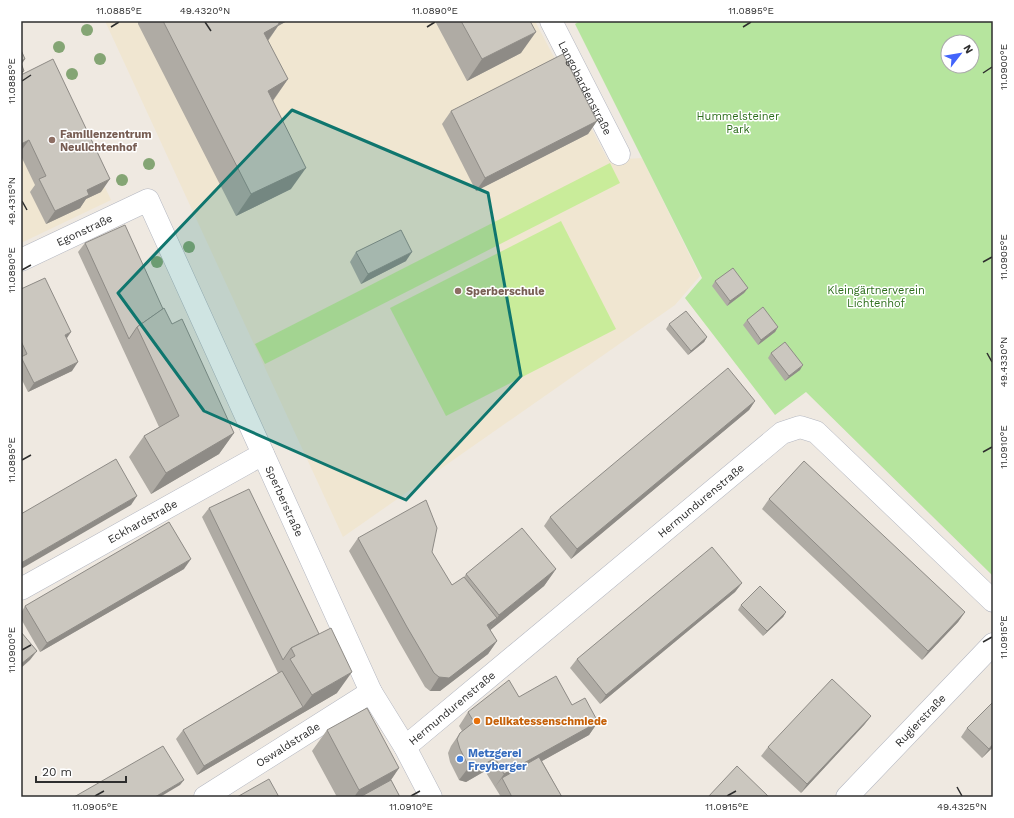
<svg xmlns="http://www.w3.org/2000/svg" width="1014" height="818" font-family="'Work Sans',sans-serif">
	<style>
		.education { fill: #f0e6d1 }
		.green { fill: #b6e59e; fill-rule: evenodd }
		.pitch { fill: #c9ec9a }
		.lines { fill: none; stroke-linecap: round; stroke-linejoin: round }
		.minor-casing { stroke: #b4b7c1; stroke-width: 23 }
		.minor { stroke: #fff; stroke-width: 22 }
		.tree { fill: #84a574 }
		.wall { fill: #afaba4 }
		.shaded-wall { fill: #8e8b86 }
		.building { fill: #cbc7bf; stroke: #8e8b86 }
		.marked { fill: #0f766e; fill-opacity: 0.2; stroke: #0f766e; stroke-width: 3; stroke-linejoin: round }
		.ticks { fill: none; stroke: #2e2e2e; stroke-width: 1.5 }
		.education-dot { fill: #8d6e63; stroke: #fff; stroke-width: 1.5 }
		.food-dot { fill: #e8710a; stroke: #fff; stroke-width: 1.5 }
		.shop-dot { fill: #3f7fe0; stroke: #fff; stroke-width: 1.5 }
		.labels { text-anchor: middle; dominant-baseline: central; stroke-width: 3; stroke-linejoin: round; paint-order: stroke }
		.street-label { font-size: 11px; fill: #2e2e2e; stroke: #fff }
		.park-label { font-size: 11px; fill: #2c6e1b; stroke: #fff }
		.education-label { font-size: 11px; font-weight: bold; fill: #785e54; stroke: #fff; text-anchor: start }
		.food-label { font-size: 11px; font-weight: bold; fill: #c56008; stroke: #fff; text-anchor: start }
		.shop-label { font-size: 11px; font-weight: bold; fill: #366cbe; stroke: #fff; text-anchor: start }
		.neatline { fill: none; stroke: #2e2e2e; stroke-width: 1.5 }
		.ticks-label { font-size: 10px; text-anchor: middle; fill: #2e2e2e }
	</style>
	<rect width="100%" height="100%" fill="#efe9e1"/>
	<!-- education -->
	<g class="education">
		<polygon points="105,21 535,21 608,160 642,158 700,276 675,305 343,537"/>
		<polygon points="48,67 111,200 21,243 21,80"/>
	</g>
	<!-- green -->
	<path class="green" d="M580,21H993V576L806,392L775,415L685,298L702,278L575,24ZM948,42H972V66H948Z"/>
	<!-- pitch -->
	<g class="pitch">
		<polygon points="610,163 620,183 265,364 255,344"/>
		<polygon points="561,221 616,329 446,416 390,308"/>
	</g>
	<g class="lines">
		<defs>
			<g id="minor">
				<path id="s1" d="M551,21L619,154"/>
				<path id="s2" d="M21,260L148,200L371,692L405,747L431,797"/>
				<path id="s3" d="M21,589L263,454"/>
				<path id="s4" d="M405,747L782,433L800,427L816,432L993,601"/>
				<path id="s5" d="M205,797L371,692"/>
				<path id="s6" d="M847,797L993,644"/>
			</g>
		</defs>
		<!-- minor casing -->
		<use href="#minor" class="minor-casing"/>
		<!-- minor -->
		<use href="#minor" class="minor"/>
	</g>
	<!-- trees -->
	<g class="tree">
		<circle cx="87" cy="30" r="6"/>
		<circle cx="59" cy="47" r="6"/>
		<circle cx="100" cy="59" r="6"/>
		<circle cx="72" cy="74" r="6"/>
		<circle cx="149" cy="164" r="6"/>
		<circle cx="122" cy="180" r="6"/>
		<circle cx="189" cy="247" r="6"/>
		<circle cx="157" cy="262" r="6"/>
	</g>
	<!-- wall -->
	<g class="wall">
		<polygon points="138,21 287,21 278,26 268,41 288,79 273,101 291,189 236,216 138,24"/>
		<polygon points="435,21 530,21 521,53 467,81"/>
		<polygon points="21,50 25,59 21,64 24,71 22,74 101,192 86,199 80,208 46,224 30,192 35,185 21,156"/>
		<polygon points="451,111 597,121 588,134 476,191 442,124"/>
		<polygon points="85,243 163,309 234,433 219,454 151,494 129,457 144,436 159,427 78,252"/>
		<polygon points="356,252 406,261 361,284 350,262"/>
		<polygon points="715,281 748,288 744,293 727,306 712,286"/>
		<polygon points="21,289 67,339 72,371 28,392 21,378"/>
		<polygon points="747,320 778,327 775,332 758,345 743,325"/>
		<polygon points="669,324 707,337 704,342 688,355 666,329"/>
		<polygon points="771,353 800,370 785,381 768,358"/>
		<polygon points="755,401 749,410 571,559 544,526 550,517"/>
		<polygon points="769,499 965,612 958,622 922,660 762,509"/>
		<polygon points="209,508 337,693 197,775 176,739 183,730 278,673 202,517"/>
		<polygon points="358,538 452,585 464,577 466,574 556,569 544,586 490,630 497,641 488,654 440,691 430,691 425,687 398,640 349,551"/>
		<polygon points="184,569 40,652 21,619 21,613 25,606"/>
		<polygon points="742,583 735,592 600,704 570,668 577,659"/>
		<polygon points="741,605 786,612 783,617 763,636 738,610"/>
		<polygon points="519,697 572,705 598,722 589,735 542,761 562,797 501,797 485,771 466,782 459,780 450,762 448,753 451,746 460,733 462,731 459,726 468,712"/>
		<polygon points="871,716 864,725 801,793 761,756 768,747"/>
		<polygon points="967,728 993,747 982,758 961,737"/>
		<polygon points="327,730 399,768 391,780 400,797 337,797 312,751"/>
	</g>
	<!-- shaded-wall -->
	<g class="shaded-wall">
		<polygon points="273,21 287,21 278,26 263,47 264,33"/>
		<polygon points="536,32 521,53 467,81 482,59"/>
		<polygon points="25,59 21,65 21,61"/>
		<polygon points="288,79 273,100 253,112 268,91"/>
		<polygon points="597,121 588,134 476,191 485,178"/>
		<polygon points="29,140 21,151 21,144"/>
		<polygon points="306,168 291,189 236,216 251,194"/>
		<polygon points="110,179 101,192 86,199 80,208 46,224 55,211 87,190"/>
		<polygon points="412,252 406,261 361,284 368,274"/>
		<polygon points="748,288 744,293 727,306 730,301"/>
		<polygon points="778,327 775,332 758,345 761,340"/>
		<polygon points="71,332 65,341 65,335"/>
		<polygon points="707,337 704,342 688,355 691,351"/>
		<polygon points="78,362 72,371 28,392 34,383"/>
		<polygon points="803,365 800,370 785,381 789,376"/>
		<polygon points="755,401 749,410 571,559 577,549"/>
		<polygon points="234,433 219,454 151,494 166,473"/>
		<polygon points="137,496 131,505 21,569 21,563"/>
		<polygon points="191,559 184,569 40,652 47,643"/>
		<polygon points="556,569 544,586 488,632 499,615"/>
		<polygon points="742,583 735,592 600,704 606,695"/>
		<polygon points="786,612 783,617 763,636 767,631"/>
		<polygon points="965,612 958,622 922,660 928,651"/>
		<polygon points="497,618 488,632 487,625"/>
		<polygon points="497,641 488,654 440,691 430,691 439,677"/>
		<polygon points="37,651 30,660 21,668 21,664"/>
		<polygon points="352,672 337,693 197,775 204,766 303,707 312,695"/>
		<polygon points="871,716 864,725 801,793 807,784"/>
		<polygon points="598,722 589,735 504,782 502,778 495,787 504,774"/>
		<polygon points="993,744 993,747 982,758 989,749"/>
		<polygon points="495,758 485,771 466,782 459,780 469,767"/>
		<polygon points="399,768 384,790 370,797 354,797 359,790"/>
		<polygon points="184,780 180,785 160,797 155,797"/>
	</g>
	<!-- building -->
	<g class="building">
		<polygon points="163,21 280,21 278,25 264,33 288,79 268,91 306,168 251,194"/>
		<polygon points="461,21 530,21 536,32 482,59"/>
		<polygon points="21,50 25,59 21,61"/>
		<polygon points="563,54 597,121 485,178 451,111"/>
		<polygon points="53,59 110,179 87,190 89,195 55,211 39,179 46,176 29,140 21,144 21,75"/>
		<polygon points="21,63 24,71 21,72"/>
		<polygon points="125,225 163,309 137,327 129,339 85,243"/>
		<polygon points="401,230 412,252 368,274 356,252"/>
		<polygon points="733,268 748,288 730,301 715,281"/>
		<polygon points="45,278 71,332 65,335 78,362 34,383 21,357 27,354 21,341 21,289"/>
		<polygon points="763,307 778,327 761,340 747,320"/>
		<polygon points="164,308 172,324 182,319 234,433 166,473 144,436 179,416 137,327"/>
		<polygon points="686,311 707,337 691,351 669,324"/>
		<polygon points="785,342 803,365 789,376 771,353"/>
		<polygon points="728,368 755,401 577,549 550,517"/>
		<polygon points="116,459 137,496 21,563 21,514"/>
		<polygon points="804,461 965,612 928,651 769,499"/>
		<polygon points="249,489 319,634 291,648 283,660 209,508"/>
		<polygon points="426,500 437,528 432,552 452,585 464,577 497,618 487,625 497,641 449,678 439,677 434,673 407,627 358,538"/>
		<polygon points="169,522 191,559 47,643 25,606"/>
		<polygon points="522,528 556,569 499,615 466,574"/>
		<polygon points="712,547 742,583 606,695 577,659"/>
		<polygon points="760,586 786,612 767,631 741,605"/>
		<polygon points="331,628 352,672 312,695 290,659 295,656 291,648"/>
		<polygon points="21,632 37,651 21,664"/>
		<polygon points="282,671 303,707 204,766 183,730"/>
		<polygon points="556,676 572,705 585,698 598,722 504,774 495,758 476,769 469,767 460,749 457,739 460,733 474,722 468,712 509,680 519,697"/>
		<polygon points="832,679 871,716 807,784 768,747"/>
		<polygon points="993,702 993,744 989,749 967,728"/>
		<polygon points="367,708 399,768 359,790 327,730"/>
		<polygon points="163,746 184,780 155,797 74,797"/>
		<polygon points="539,757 562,797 512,797 502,778"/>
		<polygon points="737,766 769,797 708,797"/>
		<polygon points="269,779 279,797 237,797"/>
		<polygon points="391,780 400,797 360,797"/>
	</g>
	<!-- marked area -->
	<path class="marked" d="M292,110L488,193L521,376L406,500L204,411L118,293Z"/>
	<!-- ticks -->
	<path class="ticks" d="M205,22L211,31M111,27L119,22M427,27L435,22M743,27L751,22M983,73L992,67M22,81L31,75M22,201L27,210M983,262L992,257M22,270L31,265M987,353L992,362M983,452L992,447M22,460L31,455M983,642L992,637M22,650L31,645M957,787L962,796M95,796L104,791M411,796L420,791M727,796L736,791"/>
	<!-- markers -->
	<g class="education-dot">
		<circle cx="52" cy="140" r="4"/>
		<circle cx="458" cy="291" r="4"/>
	</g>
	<circle class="food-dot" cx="477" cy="721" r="4"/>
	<circle class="shop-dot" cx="460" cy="759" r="4"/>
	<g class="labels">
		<!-- street labels -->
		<g class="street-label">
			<text stroke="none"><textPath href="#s1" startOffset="75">Langobardenstraße</textPath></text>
			<text stroke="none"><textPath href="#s2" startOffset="70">Egonstraße</textPath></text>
			<text stroke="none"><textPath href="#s4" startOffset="385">Hermundurenstraße</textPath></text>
			<text stroke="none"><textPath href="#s2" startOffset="471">Sperberstraße</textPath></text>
			<text stroke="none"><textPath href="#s3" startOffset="139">Eckhardstraße</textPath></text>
			<text stroke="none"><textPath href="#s4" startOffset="61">Hermundurenstraße</textPath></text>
			<text stroke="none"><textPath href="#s6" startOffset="106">Rugierstraße</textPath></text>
			<text stroke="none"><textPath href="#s5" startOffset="98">Oswaldstraße</textPath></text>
		</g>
		<!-- park labels -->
		<g class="park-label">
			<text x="738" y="116">Hummelsteiner<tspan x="738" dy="13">Park</tspan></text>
			<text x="876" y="290">Kleingärtnerverein<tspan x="876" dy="13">Lichtenhof</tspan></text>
		</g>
		<!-- education labels -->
		<g class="education-label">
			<text x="60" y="134">Familienzentrum<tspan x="60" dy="13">Neulichtenhof</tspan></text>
			<text x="466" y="291">Sperberschule</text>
		</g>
		<!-- food labels -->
		<g class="food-label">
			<text x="485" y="721">Delikatessenschmiede</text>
		</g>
		<!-- shop labels -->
		<g class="shop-label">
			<text x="468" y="753">Metzgerei<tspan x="468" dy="13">Freyberger</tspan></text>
		</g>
	</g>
	<!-- border -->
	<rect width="1014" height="818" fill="none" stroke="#ffffff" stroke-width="44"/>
	<!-- north arrow -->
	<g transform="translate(960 54) rotate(59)"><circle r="19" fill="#ffffff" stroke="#ababab"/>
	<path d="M0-3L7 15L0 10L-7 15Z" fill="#4264fb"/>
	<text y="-6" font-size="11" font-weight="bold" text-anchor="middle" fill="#2e2e2e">N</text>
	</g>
	<!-- scale -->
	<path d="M36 776v6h90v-6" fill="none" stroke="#2e2e2e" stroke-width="2"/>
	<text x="42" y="776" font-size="12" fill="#2e2e2e" stroke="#ffffff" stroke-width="3" paint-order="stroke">20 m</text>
	<rect x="22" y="22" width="970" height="774" class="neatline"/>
	<g class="ticks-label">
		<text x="119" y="14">11.0885°E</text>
		<text x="205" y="14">49.4320°N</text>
		<text x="435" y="14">11.0890°E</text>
		<text x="751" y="14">11.0895°E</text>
		<text transform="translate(1003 67) rotate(-90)" y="4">11.0900°E</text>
		<text transform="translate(11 81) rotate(-90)" y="4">11.0885°E</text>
		<text transform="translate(11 201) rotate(-90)" y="4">49.4315°N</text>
		<text transform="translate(1003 257) rotate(-90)" y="4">11.0905°E</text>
		<text transform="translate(11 270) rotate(-90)" y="4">11.0890°E</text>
		<text transform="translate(1003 362) rotate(-90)" y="4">49.4330°N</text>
		<text transform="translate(1003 447) rotate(-90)" y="4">11.0910°E</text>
		<text transform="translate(11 460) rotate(-90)" y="4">11.0895°E</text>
		<text transform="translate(1003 637) rotate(-90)" y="4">11.0915°E</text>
		<text transform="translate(11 650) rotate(-90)" y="4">11.0900°E</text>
		<text x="95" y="810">11.0905°E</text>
		<text x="411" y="810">11.0910°E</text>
		<text x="727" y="810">11.0915°E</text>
		<text x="962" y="810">49.4325°N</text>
	</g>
</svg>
